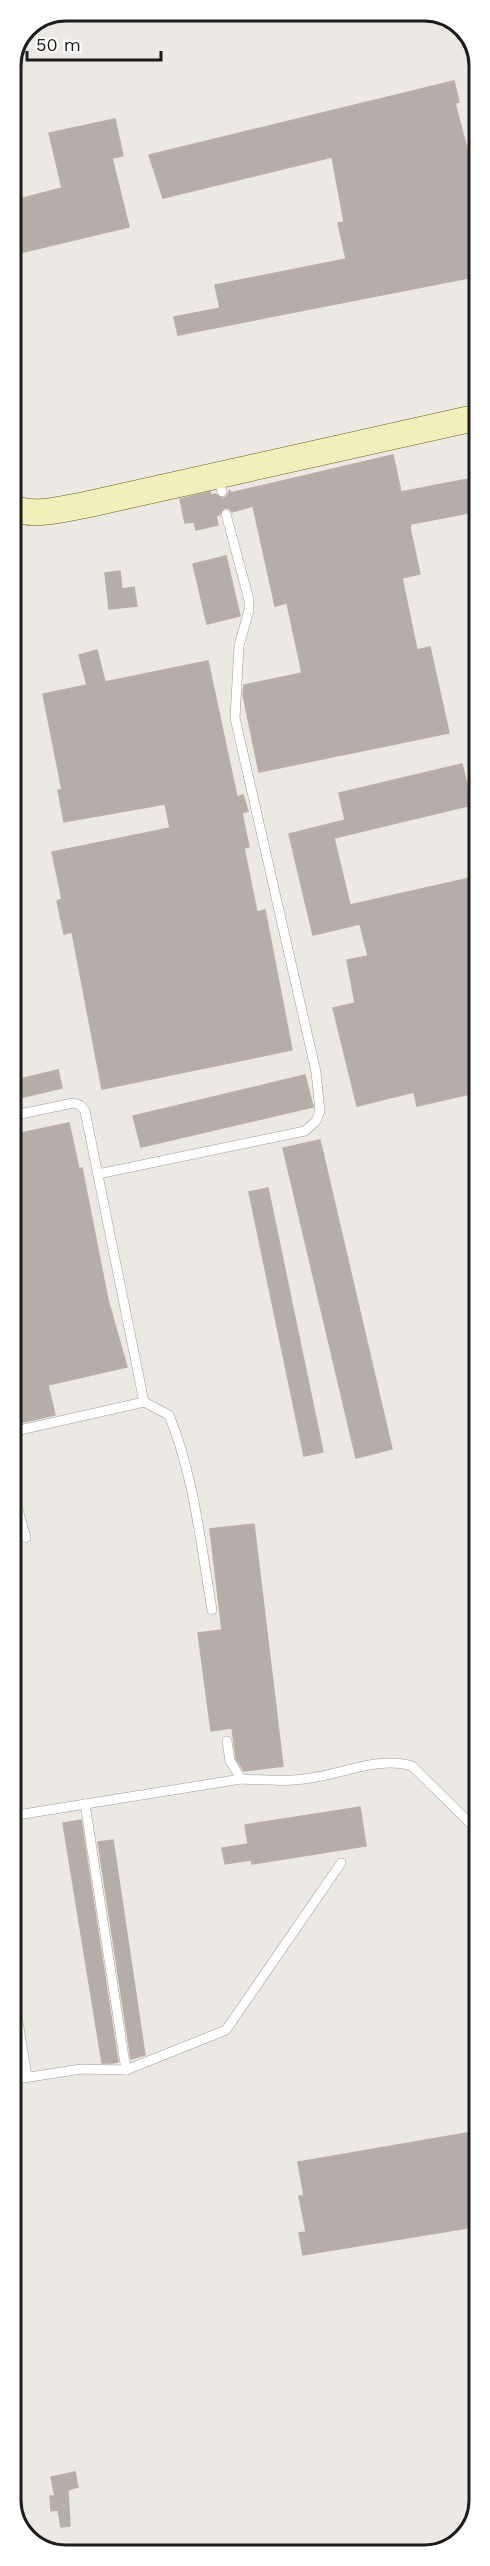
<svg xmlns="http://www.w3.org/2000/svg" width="490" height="2566" font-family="'Work Sans',sans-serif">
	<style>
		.farmland { fill: #e9e9d0 }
		.building { fill: #b5ada9; stroke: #bcaea7; stroke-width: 1.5 }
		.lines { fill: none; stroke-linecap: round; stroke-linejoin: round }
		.lane-casing { stroke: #9d9d9d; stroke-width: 10 }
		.secondary-casing { stroke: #656511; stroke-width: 27 }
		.lane { stroke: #fff; stroke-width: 9 }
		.secondary { stroke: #f1efbc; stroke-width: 26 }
		.rim { fill: none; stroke: #1c1c1c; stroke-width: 3 }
	</style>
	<rect width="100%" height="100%" fill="#ece8e3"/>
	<!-- farmland -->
	<polygon class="farmland" points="11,2403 23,2532 11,2508"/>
	<!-- building -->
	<g class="building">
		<polygon points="454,81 459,102 455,103 467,149 479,146 479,276 178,335 174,317 220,308 215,285 346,259 338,223 344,222 332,157 163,198 149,155"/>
		<polygon points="115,119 123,156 112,158 129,227 11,255 11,201 62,188 49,133"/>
		<polygon points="393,455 401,492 479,477 479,511 411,524 410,528 420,574 402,578 417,650 430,647 449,733 259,772 243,695 244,685 302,673 287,603 275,606 253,506 232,512 228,508 224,508 219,515 216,516 218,525 196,530 194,522 185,523 180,499 210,492 211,495 215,494 223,499 227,496 230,490 230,493"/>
		<polygon points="226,556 240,616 207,624 193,564"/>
		<polygon points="120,571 122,589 134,587 137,606 109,609 105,573"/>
		<polygon points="97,650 105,682 208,661 237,797 243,795 248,811 242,813 249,847 244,848 257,912 265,910 292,1050 102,1089 72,932 64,934 57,901 62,899 52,852 170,828 165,804 64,822 58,790 62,790 43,694 87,685 79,655"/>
		<polygon points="462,764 472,805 334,838 350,905 479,876 479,1092 417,1106 414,1092 357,1106 333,1008 355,1003 347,960 368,956 360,924 313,935 289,834 345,820 339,793"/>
		<polygon points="58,1070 62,1088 11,1100 11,1081"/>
		<polygon points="305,1075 313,1107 141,1147 133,1116"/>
		<polygon points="69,1123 79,1169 82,1168 108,1300 127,1367 48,1385 55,1415 11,1425 11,1135"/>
		<polygon points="320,1140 392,1449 356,1458 283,1148"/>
		<polygon points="268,1188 323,1452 304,1456 249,1192"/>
		<polygon points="254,1524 283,1766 244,1771 236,1759 232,1728 211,1731 198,1633 222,1630 210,1529"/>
		<polygon points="360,1807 366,1846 252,1864 251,1860 225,1864 222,1848 248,1844 245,1825"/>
		<polygon points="81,1820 118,2062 113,2063 102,2063 63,1823"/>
		<polygon points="113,1840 145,2055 131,2059 98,1842"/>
		<polygon points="479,2131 479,2226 303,2255 299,2233 306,2232 299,2196 304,2196 298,2162"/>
		<polygon points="75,2472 78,2487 68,2490 70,2526 61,2527 58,2510 51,2511 50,2496 55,2496 51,2477"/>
	</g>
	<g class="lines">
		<defs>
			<g id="lane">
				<polyline points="218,476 222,492"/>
				<polyline points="11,1116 73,1103 80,1105 85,1111 144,1402"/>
				<polyline points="98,1174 305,1131 316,1121 320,1111 316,1072 235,718 239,646 249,610 249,600 226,514"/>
				<path d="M11,1432L144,1402L169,1415C194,1476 201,1545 212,1610"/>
				<polyline points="11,1485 26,1538"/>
				<path d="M227,1741L230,1761L241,1779C264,1780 289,1782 311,1778C345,1773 379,1756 412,1766L479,1832"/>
				<polyline points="85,1804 126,2070"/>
				<polyline points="11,1816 241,1779"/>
				<polyline points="11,1978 27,2077"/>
				<polyline points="11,2080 81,2069 126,2070 226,2030 341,1863"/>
			</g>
			<path id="secondary" d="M11,507C32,518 62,509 85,505L479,417"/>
		</defs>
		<!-- lane casing -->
		<use href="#lane" class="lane-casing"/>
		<!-- secondary casing -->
		<use href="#secondary" class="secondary-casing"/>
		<!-- lane -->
		<use href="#lane" class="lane"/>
		<!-- secondary -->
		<use href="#secondary" class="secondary"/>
	</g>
	<!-- crop -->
	<path d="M0 0H490V2566H0ZM66 21H424A45 45 0 0 1 469 66V2500A45 45 0 0 1 424 2545H66A45 45 0 0 1 21 2500V66A45 45 0 0 1 66 21Z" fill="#fff" fill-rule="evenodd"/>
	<path class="rim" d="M66 21H424A45 45 0 0 1 469 66V2500A45 45 0 0 1 424 2545H66A45 45 0 0 1 21 2500V66A45 45 0 0 1 66 21Z"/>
	<!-- scale -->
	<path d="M27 51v9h134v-9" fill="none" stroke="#1c1c1c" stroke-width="3"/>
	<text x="36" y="51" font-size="18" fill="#1c1c1c" stroke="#ffffff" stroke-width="4.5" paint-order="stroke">50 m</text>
</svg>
